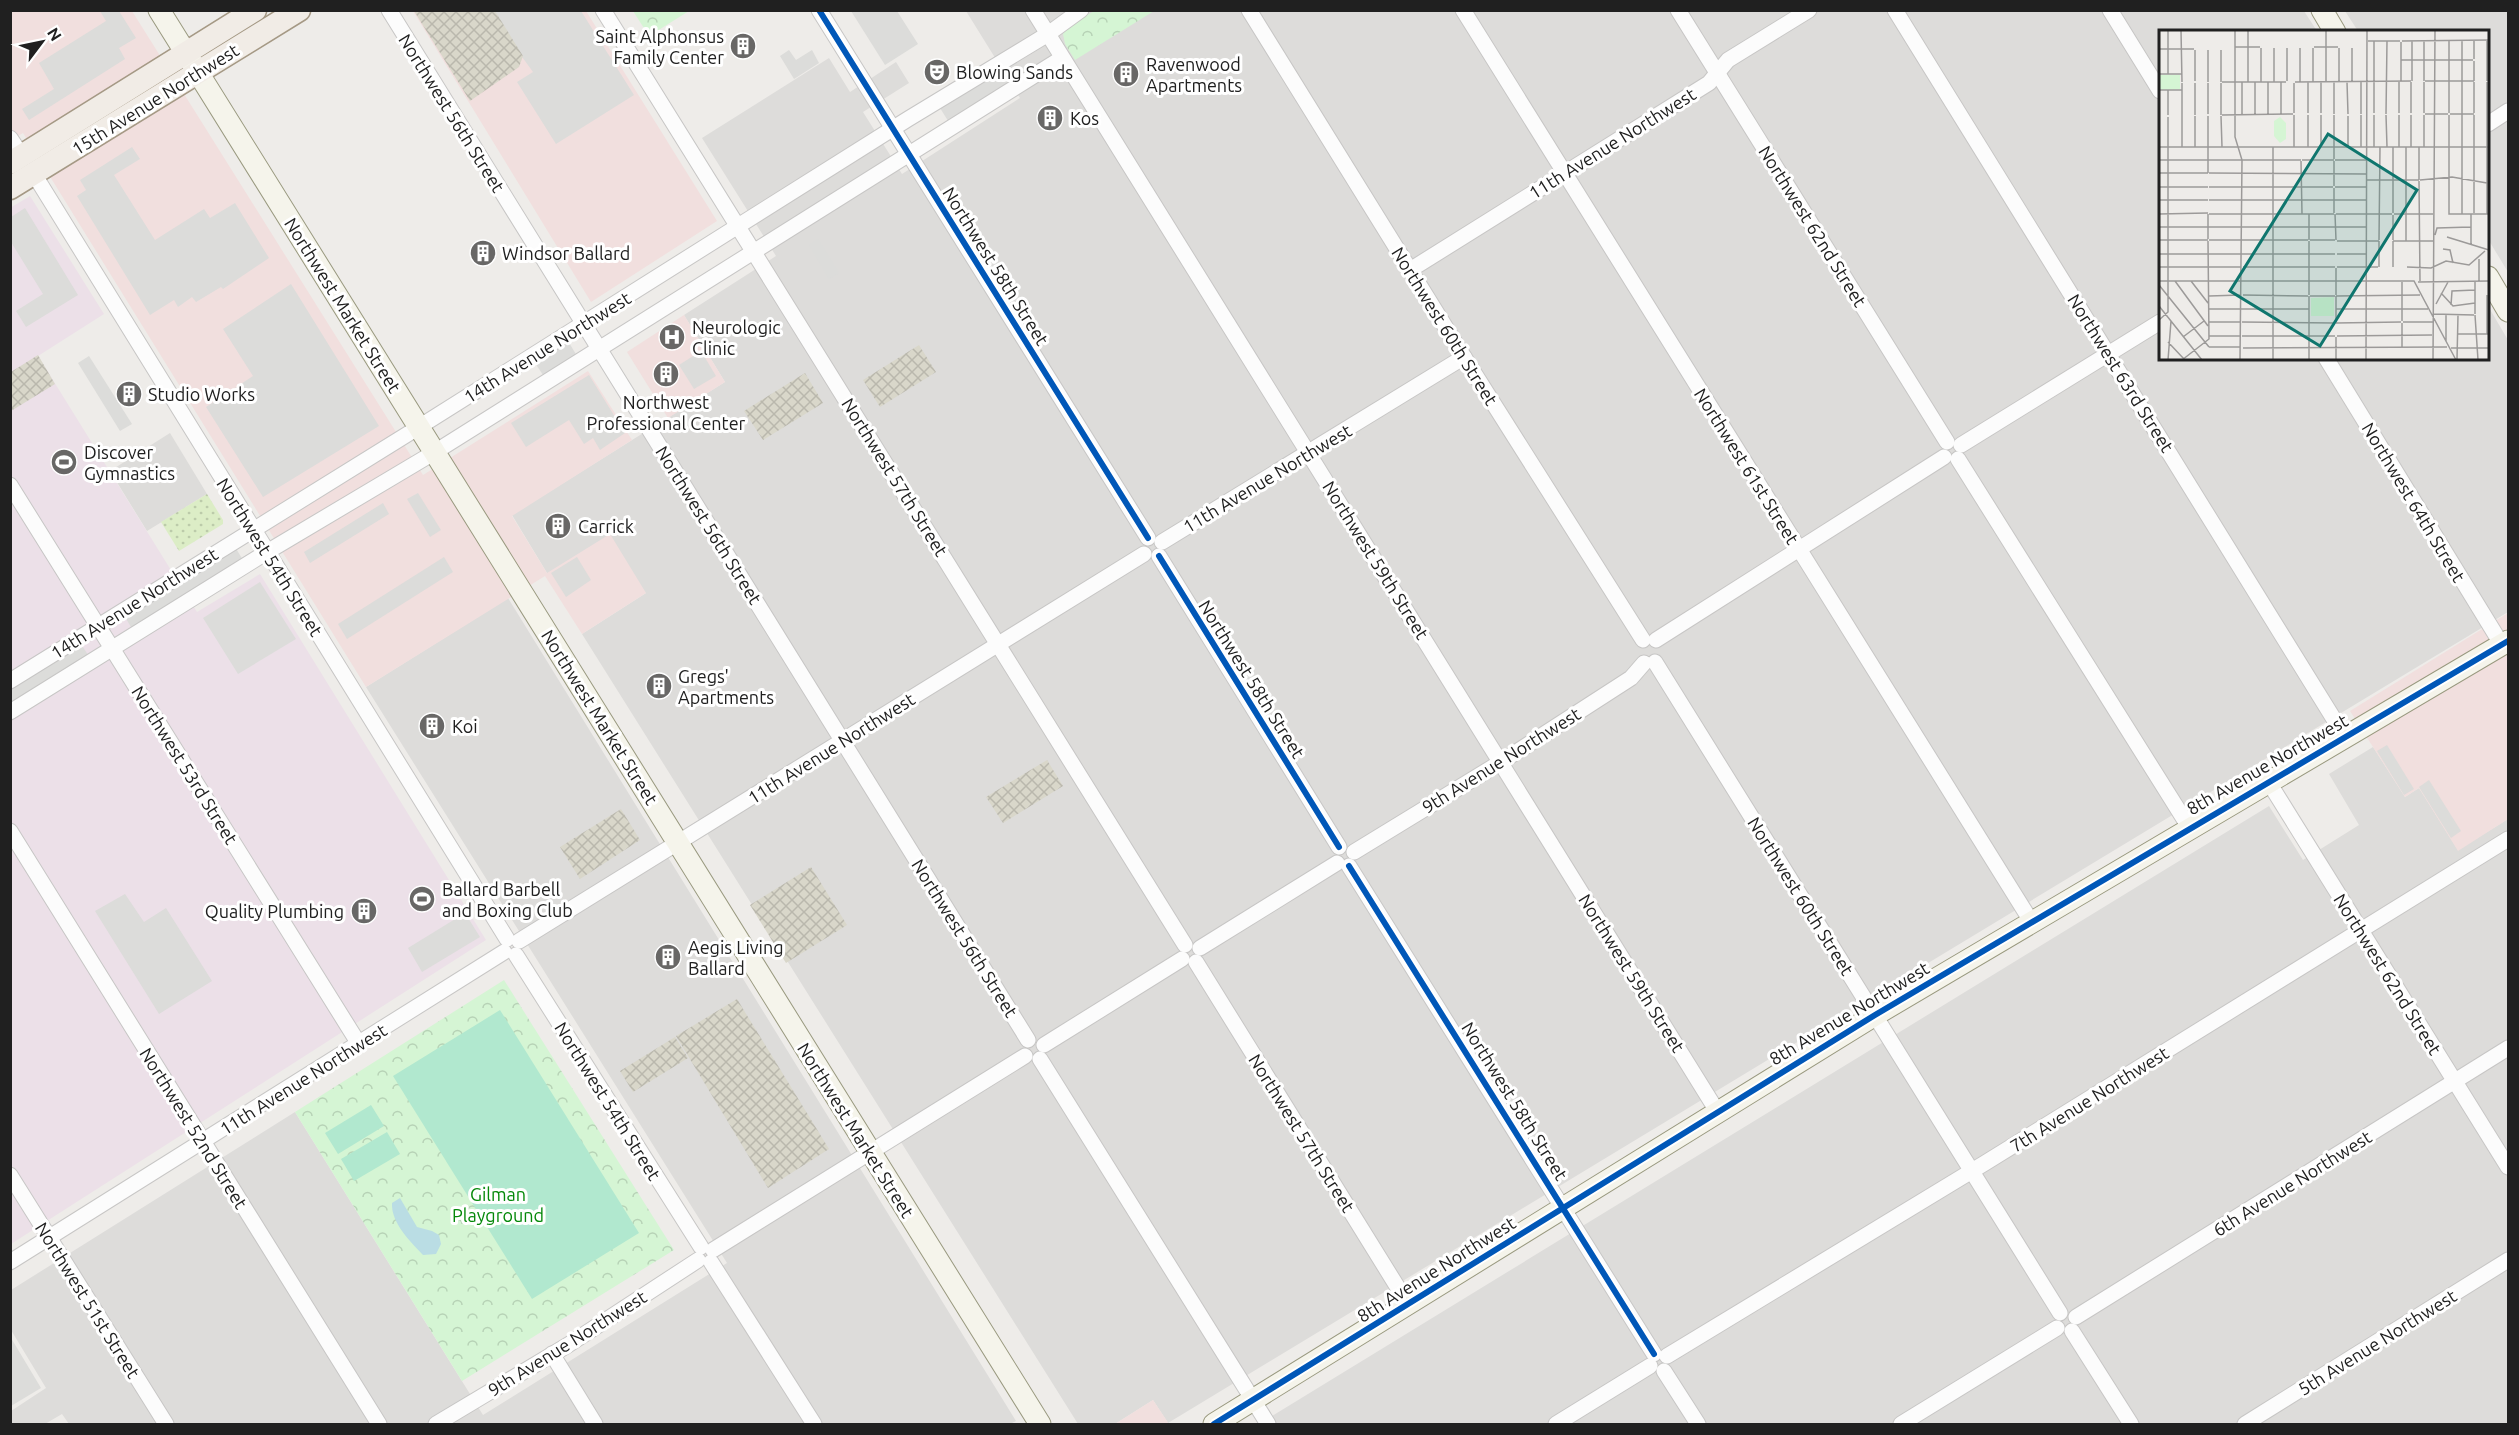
<svg xmlns="http://www.w3.org/2000/svg" width="2519" height="1435" font-family="Ubuntu,sans-serif">
	<style>
		.residential { fill: #dddcda }
		.commercial { fill: #f1dfde }
		.industrial { fill: #ece0e8 }
		.religious { fill: #dcdcda }
		.construction { fill: url(#construction-cross-hatch) }
		.park { fill: url(#park-crowns) }
		.garden { fill: url(#garden-dots) }
		.pitch { fill: #b1e8cf }
		.water { fill: #badde4 }
		.lines { fill: none; stroke-linecap: round; stroke-linejoin: round }
		.street-casing { stroke: #c7c6c5; stroke-width: 17 }
		.secondary-casing { stroke: #99997f; stroke-width: 23 }
		.primary-casing { stroke: #a59985; stroke-width: 25 }
		.street { stroke: #fcfcfc; stroke-width: 15 }
		.secondary { stroke: #f5f4eb; stroke-width: 21 }
		.primary { stroke: #f1ece6; stroke-width: 22 }
		.cycleway-casing { stroke: #fff; stroke-width: 10 }
		.cycleway { stroke: #0057b8; stroke-width: 6 }
		.labels { text-anchor: middle; dominant-baseline: central; stroke-width: 6; stroke-linejoin: round; paint-order: stroke }
		.poi-label { font-size: 18px; fill: #202020; stroke: #fff; text-anchor: start }
		.street-label { font-size: 18px; fill: #202020; stroke: #fff }
		.park-label { font-size: 18px; fill: #048809; stroke: #fff }
		.inset-road { fill: none; stroke: #9c9a99; stroke-width: 1.5 }
		.view { fill: #0f766e; fill-opacity: 0.15; stroke: #0f766e; stroke-width: 3 }
		.inset-edge { fill: none; stroke: #202020; stroke-width: 3 }
	</style>
	<defs>
		<pattern id="construction-cross-hatch" width="8" height="8" patternUnits="userSpaceOnUse" patternTransform="scale(1.5)"><rect width="8" height="8" fill="#d9d7ca"/><path d="M0 0l8 8M0 8l8-8" fill="none" stroke="#bab8ad"/></pattern>
		<pattern id="park-crowns" width="20" height="18" patternUnits="userSpaceOnUse" patternTransform="scale(1.5)"><rect width="20" height="18" fill="#d5f5d4"/><path d="M2 6a3 3 0 1 1 6 0M12 15a3 3 0 1 1 6 0" fill="none" stroke="#b7d2b6"/></pattern>
		<pattern id="garden-dots" width="8" height="8" patternUnits="userSpaceOnUse" patternTransform="scale(1.5)"><rect width="8" height="8" fill="#dcedc6"/><path d="M2 2h.1M6 6h.1" fill="none" stroke="#bccbaa" stroke-width="1.8" stroke-linecap="round"/></pattern>
	</defs>
	<rect width="100%" height="100%" fill="#eeece9"/>
	<!-- residential -->
	<g class="residential">
		<polygon points="966,11 2304,11 2317,31 2160,32 2160,358 2488,358 2488,306 2508,340 2508,612 1168,1423 1153,1400 1115,1424 1078,1424 582,634 646,593 547,573 512,515 725,382 684,315 776,256 702,138 829,58 850,92 896,62 909,83 863,112 902,174 1020,98"/>
		<polygon points="2345,11 2508,11 2508,272 2488,239 2488,32 2358,31"/>
		<polygon points="170,433 207,494 147,531 110,471"/>
		<polygon points="508,598 1016,1421 1010,1424 69,1424 62,1414 45,1424 11,1424 11,1411 46,1388 11,1330 11,1290 295,1112 483,1415 727,1263 366,687"/>
		<polygon points="2373,747 2405,797 2419,788 2458,850 2508,819 2508,1424 1259,1424 2269,806 2303,860 2359,825 2329,774"/>
	</g>
	<!-- commercial -->
	<g class="commercial">
		<polygon points="11,11 132,11 423,475 588,371 632,440 512,516 547,573 610,534 646,593 582,634 545,576 366,687 23,133 11,140"/>
		<polygon points="413,11 586,11 717,221 591,302"/>
		<polygon points="684,315 725,382 668,418 627,352"/>
		<polygon points="2508,613 2508,819 2458,851 2419,788 2405,797 2350,711"/>
		<polygon points="1153,1400 1169,1424 1115,1424"/>
	</g>
	<!-- industrial -->
	<polygon class="industrial" points="30,196 104,314 38,356 197,612 260,574 486,940 11,1244 10,208"/>
	<!-- religious -->
	<g class="religious">
		<polygon points="488,10 581,11 634,95 556,144 517,82 533,72"/>
		<polygon points="100,11 119,11 136,38 119,48 125,59 29,120 22,109 54,89 39,63 106,21"/>
		<polygon points="851,11 897,11 918,44 885,65"/>
		<polygon points="789,50 796,60 812,50 819,63 794,79 780,56"/>
		<polygon points="1012,64 1022,79 950,124 940,108"/>
		<polygon points="132,147 140,159 114,175 155,240 204,209 210,218 235,203 269,258 223,289 221,287 196,302 192,297 178,307 174,300 150,315 77,196 86,190 80,180"/>
		<polygon points="25,208 78,295 26,327 16,311 43,294 11,242 11,217"/>
		<polygon points="818,239 839,273 829,279 809,245"/>
		<polygon points="291,284 379,426 263,497 206,407 253,376 223,329"/>
		<polygon points="565,336 580,361 547,381 531,357"/>
		<polygon points="701,351 716,376 694,389 679,365"/>
		<polygon points="89,356 132,424 120,431 78,363"/>
		<polygon points="589,375 625,433 600,450 593,438 584,444 569,420 526,447 511,423"/>
		<polygon points="418,493 441,530 430,537 407,499"/>
		<polygon points="383,503 389,514 310,563 304,552"/>
		<polygon points="232,542 246,565 135,634 121,610"/>
		<polygon points="444,557 453,572 347,639 338,624"/>
		<polygon points="577,557 591,580 566,597 551,573"/>
		<polygon points="260,582 296,639 238,674 203,618"/>
		<polygon points="77,638 92,661 11,712 11,681"/>
		<polygon points="2387,745 2414,789 2404,795 2377,751"/>
		<polygon points="2429,780 2461,831 2451,838 2419,787"/>
		<polygon points="125,894 144,922 166,908 212,981 159,1014 95,911"/>
		<polygon points="465,913 480,937 422,972 408,948"/>
		<polygon points="11,1338 41,1388 11,1406 10,1406"/>
	</g>
	<!-- construction -->
	<g class="construction">
		<polygon points="414,11 495,11 523,56 519,67 470,101"/>
		<polygon points="919,345 936,372 880,407 863,380"/>
		<polygon points="38,355 55,384 11,411 11,372"/>
		<polygon points="805,373 823,403 763,440 744,411"/>
		<polygon points="1047,760 1063,786 1003,823 986,797"/>
		<polygon points="621,809 640,840 580,879 560,847"/>
		<polygon points="811,867 847,925 786,963 750,905"/>
		<polygon points="737,999 829,1149 768,1188 676,1036"/>
		<polygon points="675,1037 688,1058 633,1092 620,1071"/>
	</g>
	<!-- park -->
	<g class="park">
		<polygon points="633,11 689,11 649,36"/>
		<polygon points="1094,11 1154,11 1075,60 1065,44 1063,34 1069,26"/>
		<polygon points="504,980 674,1250 462,1381 295,1112"/>
	</g>
	<!-- garden -->
	<polygon class="garden" points="207,494 223,520 223,524 179,551 161,522"/>
	<!-- pitch -->
	<g class="pitch">
		<polygon points="500,1010 639,1233 532,1299 393,1076"/>
		<polygon points="371,1105 384,1126 338,1154 325,1133"/>
		<polygon points="387,1132 400,1154 354,1181 341,1159"/>
	</g>
	<!-- water -->
	<path class="water" d="M400,1198L417,1227L432,1231L439,1235L441,1244L436,1254L423,1255C410,1241 391,1223 392,1203Z"/>
	<g class="lines">
		<defs>
			<g id="street">
				<polyline points="389,10 1028,1040"/>
				<polyline points="603,10 1185,945"/>
				<polyline points="819,10 1148,538"/>
				<polyline points="1033,10 1717,1111"/>
				<polyline points="1249,10 1464,357 1643,640"/>
				<polyline points="1463,10 2031,921"/>
				<polyline points="1678,10 1947,442"/>
				<polyline points="1895,10 2345,737"/>
				<polyline points="2110,10 2160,91"/>
				<polyline points="2488,124 2508,111"/>
				<polyline points="10,138 22,156"/>
				<polyline points="34,174 507,939"/>
				<polyline points="1410,270 1709,83 1728,60 1809,10"/>
				<polyline points="2326,358 2502,645"/>
				<polyline points="1961,445 2160,322"/>
				<polyline points="1958,459 2189,827"/>
				<polyline points="10,485 359,1044"/>
				<polyline points="1162,542 1464,357"/>
				<polyline points="1159,556 1339,847"/>
				<polyline points="1656,640 1944,457"/>
				<polyline points="1655,662 2060,1313"/>
				<polyline points="10,681 419,427 908,119 1048,34 1081,10"/>
				<polyline points="10,712 267,552 435,452 1062,58"/>
				<polyline points="2268,781 2508,1167"/>
				<polyline points="10,831 379,1424"/>
				<polyline points="1354,852 1501,762 1631,678 1644,663"/>
				<polyline points="1349,866 1654,1354"/>
				<polyline points="519,941 1144,554"/>
				<polyline points="1200,948 1337,863"/>
				<polyline points="516,955 701,1247"/>
				<polyline points="1196,962 1408,1304"/>
				<polyline points="1044,1045 1182,959"/>
				<polyline points="1040,1059 1268,1424"/>
				<polyline points="10,1175 166,1424"/>
				<polyline points="713,1250 1025,1056"/>
				<polyline points="10,1262 504,952"/>
				<polyline points="711,1262 814,1424"/>
				<polyline points="2076,1317 2508,1048"/>
				<polyline points="2072,1331 2131,1424"/>
				<polyline points="552,1354 595,1424"/>
				<polyline points="1667,1356 1985,1163 2508,839"/>
				<polyline points="1664,1371 1698,1424"/>
				<polyline points="436,1424 568,1345 698,1260"/>
				<polyline points="1556,1424 1650,1366"/>
				<polyline points="1901,1424 2057,1328"/>
				<polyline points="2245,1424 2508,1260"/>
			</g>
			<g id="secondary">
				<polyline points="159,10 1040,1424"/>
				<polyline points="2322,10 2335,32"/>
				<polyline points="2488,277 2508,311"/>
				<polyline points="1214,1424 1875,1015 2508,641"/>
			</g>
			<g id="primary">
				<polyline points="10,163 255,10"/>
				<polyline points="10,188 299,10"/>
			</g>
		</defs>
		<!-- street casing -->
		<use href="#street" class="street-casing"/>
		<!-- secondary casing -->
		<use href="#secondary" class="secondary-casing"/>
		<!-- primary casing -->
		<use href="#primary" class="primary-casing"/>
		<!-- street -->
		<use href="#street" class="street"/>
		<!-- secondary -->
		<use href="#secondary" class="secondary"/>
		<!-- primary -->
		<use href="#primary" class="primary"/>
		<defs>
			<g id="cycleway">
				<polyline points="819,10 1148,538"/>
				<polyline points="1159,556 1339,847"/>
				<polyline points="1349,866 1654,1354"/>
				<polyline points="1214,1424 1875,1015 2508,641"/>
			</g>
		</defs>
		<!-- cycleway casing -->
		<use href="#cycleway" class="cycleway-casing"/>
		<!-- cycleway -->
		<use href="#cycleway" class="cycleway"/>
	</g>
	<!-- icons -->
	<defs>
		<symbol id="building-disc" viewBox="-11 -11 22 22"><circle r="9.5" fill="#686766" stroke="#fff"/><path d="M-4-6H4V6H1V3H-1V6H-4ZM-2.5-4.3h1.7v1.8h-1.7ZM.8-4.3h1.7v1.8H.8ZM-2.5-1h1.7V.8h-1.7ZM.8-1h1.7V.8H.8Z" fill="#fff"/></symbol>
		<symbol id="theatre-disc" viewBox="-11 -11 22 22"><circle r="9.5" fill="#686766" stroke="#fff"/><path d="M-5-5.5Q0-4 5-5.5V0Q5 5 0 6Q-5 5-5 0ZM-3.3-2.5H-1v1.5H-3.3ZM1-2.5H3.3v1.5H1ZM-2.8 1Q0 5.5 2.8 1Z" fill="#fff"/></symbol>
		<symbol id="hospital-disc" viewBox="-11 -11 22 22"><circle r="9.5" fill="#686766" stroke="#fff"/><path d="M-5-5h3v3.5h4V-5h3V5h-3V1.5h-4V5h-3Z" fill="#fff"/></symbol>
		<symbol id="stadium-disc" viewBox="-11 -11 22 22"><circle r="9.5" fill="#686766" stroke="#fff"/><path d="M0-5a6.5 5 0 1 0 0 10a6.5 5 0 1 0 0-10ZM-3.5-1.8h7v3.6h-7Z" fill="#fff"/></symbol>
	</defs>
	<g fill-rule="evenodd">
		<use href="#building-disc" x="728" y="31" width="30" height="30"/>
		<use href="#theatre-disc" x="922" y="57" width="30" height="30"/>
		<use href="#building-disc" x="1111" y="59" width="30" height="30"/>
		<use href="#building-disc" x="1035" y="103" width="30" height="30"/>
		<use href="#building-disc" x="468" y="238" width="30" height="30"/>
		<use href="#hospital-disc" x="657" y="322" width="30" height="30"/>
		<use href="#building-disc" x="651" y="359" width="30" height="30"/>
		<use href="#building-disc" x="114" y="379" width="30" height="30"/>
		<use href="#stadium-disc" x="49" y="447" width="30" height="30"/>
		<use href="#building-disc" x="543" y="511" width="30" height="30"/>
		<use href="#building-disc" x="644" y="671" width="30" height="30"/>
		<use href="#building-disc" x="417" y="711" width="30" height="30"/>
		<use href="#stadium-disc" x="407" y="884" width="30" height="30"/>
		<use href="#building-disc" x="349" y="896" width="30" height="30"/>
		<use href="#building-disc" x="653" y="942" width="30" height="30"/>
	</g>
	<g class="labels">
		<!-- poi labels -->
		<g class="poi-label">
			<text x="724" y="36" text-anchor="end">Saint Alphonsus<tspan x="724" dy="21">Family Center</tspan></text>
			<text x="1146" y="64">Ravenwood<tspan x="1146" dy="21">Apartments</tspan></text>
			<text x="956" y="72">Blowing Sands</text>
			<text x="1070" y="118">Kos</text>
			<text x="502" y="253">Windsor Ballard</text>
			<text x="692" y="327">Neurologic<tspan x="692" dy="21">Clinic</tspan></text>
			<text x="148" y="394">Studio Works</text>
			<text x="666" y="402" text-anchor="middle">Northwest<tspan x="666" dy="21">Professional Center</tspan></text>
			<text x="84" y="452">Discover<tspan x="84" dy="21">Gymnastics</tspan></text>
			<text x="578" y="526">Carrick</text>
			<text x="678" y="676">Gregs'<tspan x="678" dy="21">Apartments</tspan></text>
			<text x="452" y="726">Koi</text>
			<text x="442" y="889">Ballard Barbell<tspan x="442" dy="21">and Boxing Club</tspan></text>
			<text x="344" y="911" text-anchor="end">Quality Plumbing</text>
			<text x="688" y="947">Aegis Living<tspan x="688" dy="21">Ballard</tspan></text>
		</g>
		<!-- street labels -->
		<g class="street-label">
			<text transform="translate(155 99) rotate(-32)">15th Avenue Northwest</text>
			<text transform="translate(452 113) rotate(58)">Northwest 56th Street</text>
			<text transform="translate(1612 143) rotate(-32)">11th Avenue Northwest</text>
			<text transform="translate(1813 226) rotate(58)">Northwest 62nd Street</text>
			<text transform="translate(996 266) rotate(58)">Northwest 58th Street</text>
			<text transform="translate(343 305) rotate(58)">Northwest Market Street</text>
			<text transform="translate(1445 326) rotate(58)">Northwest 60th Street</text>
			<text transform="translate(547 347) rotate(-32)">14th Avenue Northwest</text>
			<text transform="translate(2121 373) rotate(58)">Northwest 63rd Street</text>
			<text transform="translate(1747 466) rotate(58)">Northwest 61st Street</text>
			<text transform="translate(895 477) rotate(58)">Northwest 57th Street</text>
			<text transform="translate(1267 478) rotate(-31)">11th Avenue Northwest</text>
			<text transform="translate(2414 502) rotate(59)">Northwest 64th Street</text>
			<text transform="translate(709 525) rotate(58)">Northwest 56th Street</text>
			<text transform="translate(270 557) rotate(58)">Northwest 54th Street</text>
			<text transform="translate(1376 560) rotate(58)">Northwest 59th Street</text>
			<text transform="translate(134 603) rotate(-32)">14th Avenue Northwest</text>
			<text transform="translate(1252 679) rotate(58)">Northwest 58th Street</text>
			<text transform="translate(600 717) rotate(58)">Northwest Market Street</text>
			<text transform="translate(831 748) rotate(-32)">11th Avenue Northwest</text>
			<text transform="translate(1501 760) rotate(-32)">9th Avenue Northwest</text>
			<text transform="translate(2267 764) rotate(-30)">8th Avenue Northwest</text>
			<text transform="translate(185 765) rotate(58)">Northwest 53rd Street</text>
			<text transform="translate(1801 896) rotate(58)">Northwest 60th Street</text>
			<text transform="translate(965 938) rotate(58)">Northwest 56th Street</text>
			<text transform="translate(1632 973) rotate(58)">Northwest 59th Street</text>
			<text transform="translate(2388 974) rotate(58)">Northwest 62nd Street</text>
			<text transform="translate(1849 1013) rotate(-31)">8th Avenue Northwest</text>
			<text transform="translate(303 1079) rotate(-32)">11th Avenue Northwest</text>
			<text transform="translate(2089 1099) rotate(-32)">7th Avenue Northwest</text>
			<text transform="translate(608 1101) rotate(58)">Northwest 54th Street</text>
			<text transform="translate(1515 1101) rotate(58)">Northwest 58th Street</text>
			<text transform="translate(194 1128) rotate(58)">Northwest 52nd Street</text>
			<text transform="translate(856 1130) rotate(58)">Northwest Market Street</text>
			<text transform="translate(1302 1133) rotate(58)">Northwest 57th Street</text>
			<text transform="translate(2292 1183) rotate(-32)">6th Avenue Northwest</text>
			<text transform="translate(1436 1269) rotate(-32)">8th Avenue Northwest</text>
			<text transform="translate(88 1300) rotate(58)">Northwest 51st Street</text>
			<text transform="translate(2377 1342) rotate(-32)">5th Avenue Northwest</text>
			<text transform="translate(567 1343) rotate(-32)">9th Avenue Northwest</text>
		</g>
		<!-- park labels -->
		<g class="park-label">
			<text x="498" y="1194">Gilman<tspan x="498" dy="21">Playground</tspan></text>
		</g>
	</g>
	<!-- overview -->
	<g transform="translate(2159 30)">
		<rect width="330" height="330" fill="#eeece9"/>
		<path d="M0,45H21V59L0,60ZM121,87L127,93V109L121,113L115,106V91ZM175,267V286H152V268Z" fill="#d5f5d4"/>
		<path class="inset-road" d="M9,0V44M22,0L23,52M76,0V107L83,130L81,330M89,0V52M167,0V52M315,10V29M209,11H241M243,11L330,10M242,12V51M76,17H101M155,17H179M102,18V52M128,18V51M141,18V52M154,18V52M180,18V52M193,18V52M0,19H35M36,20V51M49,20V52M62,20V52M242,30H314M0,44H23M253,51V11M265,51V11M266,51H315M315,51V31M328,51V10M63,52H127M83,52V84M96,52V84M109,52V84M115,52V18M136,52L252,51M162,52V83M175,52V84M188,52L189,84M202,52V84M36,53V85M49,53V84M62,53V85M135,53V83M0,60H23M149,83V52M215,83V11M240,83V51M252,83V52M265,83V52M290,83V10M315,83V52M122,84V52M227,84L228,11M266,84H289M291,84H315M9,85V60M63,85L134,84M135,85V117M149,85V117M162,85V117M202,85V117M215,85V117M227,85L228,117M240,85V117M252,85V117M265,85V117M290,85V184H330M36,86V117M49,86V143M62,86L63,117M189,86V117M0,117H330M23,117V53M175,129V85M0,130H142M143,130H175M176,130H208M142,131L143,184M0,143H49M50,143L207,144M208,150H260M260,150V117M261,150L293,147L328,153M260,151L261,251M175,156V131M0,157H49M50,157H174M176,157H208M175,158V183M0,170H49M50,170H207M234,183V117M315,183V85M0,184L49,183M49,184V209M50,184H175M176,184L177,210M177,184H233M235,184H274M303,184V10M312,184V215M328,184V52M0,197H207M276,205L278,198L312,197M288,207L330,220M0,210H49M50,210H149M150,210V184M151,210H176M220,210L221,117M234,210V185M178,211H220M234,211H274M247,211V117M284,219L291,220L294,233M0,224H176M178,224H207M0,237H82M84,237H176M178,237H219M220,237V211M234,237V211M248,237L272,238L287,231L310,235L326,221M0,251H255L297,330M16,251L49,296M32,251L49,273M320,251V229M243,252V291M259,252L330,251M0,255L50,317M282,263L294,276L316,273M84,265L149,266M150,265V211M177,265V238M50,266L82,265M150,266V330M151,266H176M177,266L261,265M277,274L289,252M292,275L293,261L316,260M0,276L43,330M50,279H150M177,279H269M274,284L315,285M316,284V251M287,285V311M316,285L319,330M0,290L9,282V87M50,292H82M83,292L176,293M177,292V266M244,292H274M177,293L242,292M243,293V318M299,304H329M328,304V265M50,306H81M83,306H176M178,306L273,305M24,307L45,291M177,307V330M9,312L25,329M50,317H81M84,318L288,317M292,318H330M298,329L299,285M9,330L12,291M23,330L50,309L49,211M50,330H81M84,330H115M114,330V117M207,330L208,0M274,330L276,0"/>
		<path class="view" d="M169,104L258,160L161,316L71,261Z"/>
		<rect width="330" height="330" class="inset-edge"/>
	</g>
	<!-- border -->
	<rect width="2519" height="1435" fill="none" stroke="#202020" stroke-width="24"/>
	<!-- north arrow -->
	<g transform="translate(42 42) rotate(58)" stroke="#ffffff" stroke-width="4.5" paint-order="stroke">
	<path d="M0-4.5L10 22L0 15L-10 22Z" fill="#202020"/>
	<text y="-9" font-size="16" font-weight="bold" text-anchor="middle" fill="#202020">N</text>
	</g>
</svg>
